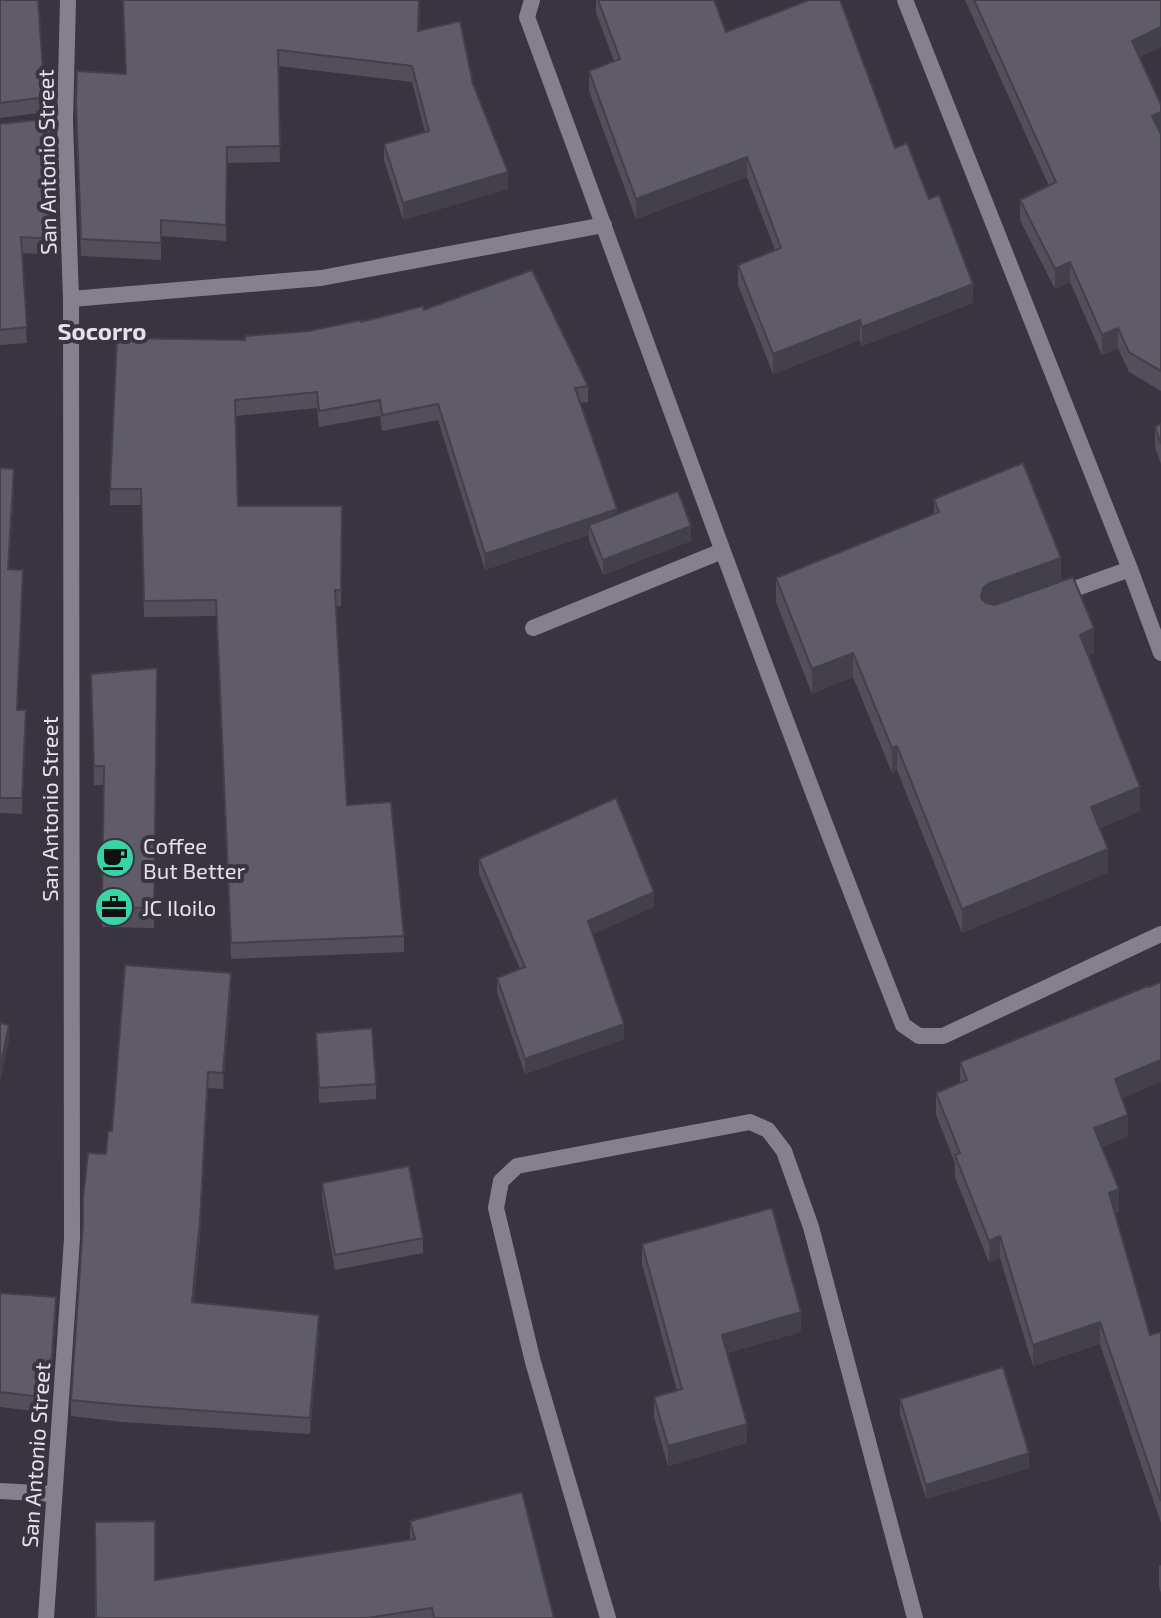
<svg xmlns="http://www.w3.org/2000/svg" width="1161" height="1618" font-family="'Exo 2',sans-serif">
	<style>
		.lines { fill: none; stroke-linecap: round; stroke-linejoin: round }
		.lane { stroke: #86808e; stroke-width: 16 }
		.street { stroke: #86808e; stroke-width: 16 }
		.wall { fill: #534e59 }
		.shaded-wall { fill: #434049 }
		.building { fill: #605b68; stroke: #434049; stroke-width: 2 }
		.labels { text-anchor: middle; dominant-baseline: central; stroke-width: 8; stroke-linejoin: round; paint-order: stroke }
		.street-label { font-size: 22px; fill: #e4e1e9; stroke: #393440 }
		.poi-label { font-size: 22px; fill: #e4e1e9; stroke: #393440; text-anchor: start }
		.neighbourhood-label { font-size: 24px; font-weight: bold; fill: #e4e1e9; stroke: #393440 }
	</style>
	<rect width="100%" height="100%" fill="#393440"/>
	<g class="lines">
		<!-- lane -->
		<g class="lane">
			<polyline points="1060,594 1130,569"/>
			<polyline points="0,1491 53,1494"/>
		</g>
		<!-- street -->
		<g class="street">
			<path d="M532,0L527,17C651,353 771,691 903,1025L919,1036H943L1161,934"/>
			<polyline points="905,0 1130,569 1161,653"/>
			<polyline points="71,299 321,278 604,225"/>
			<polyline points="533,628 722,551"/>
			<polyline points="46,1618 72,1239 71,299 65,121 68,0"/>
			<polyline points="608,1618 533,1362 496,1208 501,1181 517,1166 750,1122 768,1130 784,1151 811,1227 915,1618"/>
		</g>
	</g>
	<!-- wall -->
	<g class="wall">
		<polygon points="0,0 43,70 55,71 54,111 0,118"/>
		<polygon points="420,0 419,31 473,84 508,189 403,220 384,160 384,144 425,132 412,82 278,66 280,162 227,163 226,241 161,236 161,260 81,256 76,121 125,74"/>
		<polygon points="596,0 714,0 726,32 895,148 929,199 973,303 862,346 860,340 773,374 738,285 738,265 775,250 747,177 636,219 589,91 589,71 614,61 596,13"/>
		<polygon points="965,0 1161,0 1161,47 1139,57 1161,105 1161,391 1129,372 1118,348 1102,355 1070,282 1055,289 1020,220 1020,200 1049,186"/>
		<polygon points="0,124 58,239 58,255 22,253 27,343 0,345"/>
		<polygon points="424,310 588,386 588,402 580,403 617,515 691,541 603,575 589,540 589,535 485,570 438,420 382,431 380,416 319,427 317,408 236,416 238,506 342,506 341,606 336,607 347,805 404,936 404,952 231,959 216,616 144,617 141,505 110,505 110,489 245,340 309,331"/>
		<polygon points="1161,424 1161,464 1155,447 1155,427"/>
		<polygon points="0,468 14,485 9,569 23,585 17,710 26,726 22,814 0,813"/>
		<polygon points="934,499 1061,581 1094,653 1088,655 1140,811 1100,828 1108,873 962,933 897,770 892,773 853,677 812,694 776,602 776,578 934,514"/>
		<polygon points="157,668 154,928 102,927 104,785 94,785 91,674"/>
		<polygon points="479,859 654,907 593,934 624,1039 525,1074 497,992 497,978 520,969 479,874"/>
		<polygon points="231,989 223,1089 208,1088 200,1237 194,1302 319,1331 310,1434 122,1422 71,1416 71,1400 112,1131"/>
		<polygon points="316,1033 376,1084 376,1099 319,1103"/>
		<polygon points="960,1062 1161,1082 1122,1098 1128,1136 1102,1147 1119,1211 1115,1212 1150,1335 1161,1332 1161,1523 1100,1344 1033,1366 1000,1258 989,1263 955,1177 955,1163 936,1115 936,1093 960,1083"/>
		<polygon points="322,1183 423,1238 423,1253 335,1270 322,1198"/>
		<polygon points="642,1244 801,1332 727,1353 747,1443 668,1466 654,1417 654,1397 677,1391 642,1264"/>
		<polygon points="0,1293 56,1312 49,1413 0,1407"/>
		<polygon points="900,1399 1029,1468 926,1499 900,1414"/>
		<polygon points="410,1521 554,1618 96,1618 155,1580 410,1540"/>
		<polygon points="1161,1565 1161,1593 1159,1588 1159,1566"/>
	</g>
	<!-- shaded-wall -->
	<g class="shaded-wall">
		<polygon points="1161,27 1161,47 1132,61 1132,41"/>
		<polygon points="1161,112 1161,132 1152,136 1152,116"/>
		<polygon points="747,157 747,177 636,219 636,199"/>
		<polygon points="508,172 508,189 403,220 403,203"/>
		<polygon points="1070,262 1070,282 1055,289 1055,269"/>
		<polygon points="973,284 973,303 862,346 862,327"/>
		<polygon points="860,320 860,340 773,374 773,354"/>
		<polygon points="1118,328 1118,348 1102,355 1102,335"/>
		<polygon points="14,469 14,485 8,584 8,569"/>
		<polygon points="617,509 617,525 589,525 589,535 485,570 485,554"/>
		<polygon points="691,526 691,541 603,575 603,560"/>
		<polygon points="1061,558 1061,582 988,609 981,598 983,588 988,584"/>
		<polygon points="1094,628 1094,653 1080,659 1080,635"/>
		<polygon points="853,653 853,677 812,694 812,669"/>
		<polygon points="26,710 26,726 22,814 22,798"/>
		<polygon points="897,746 897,770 892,773 892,748"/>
		<polygon points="1140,787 1140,811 1091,831 1091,807"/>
		<polygon points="1108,849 1108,873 962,933 962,909"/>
		<polygon points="654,892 654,907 588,936 588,921"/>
		<polygon points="231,973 231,989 223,1089 223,1073"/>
		<polygon points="624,1024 624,1039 525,1074 525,1059"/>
		<polygon points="9,1025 9,1041 0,1082 0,1067"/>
		<polygon points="1161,1060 1161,1082 1115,1101 1115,1079"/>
		<polygon points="208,1072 200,1237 192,1318 192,1302"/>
		<polygon points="1128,1115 1128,1136 1094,1150 1094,1128"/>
		<polygon points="1119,1189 1119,1211 1109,1214 1109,1193"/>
		<polygon points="1000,1236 1000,1258 989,1263 989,1241"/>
		<polygon points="56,1297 56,1312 49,1413 49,1398"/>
		<polygon points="801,1312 801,1332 722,1354 722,1335"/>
		<polygon points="319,1315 319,1331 310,1434 310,1418"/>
		<polygon points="1100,1322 1100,1344 1033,1366 1033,1345"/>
		<polygon points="747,1424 747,1443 668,1466 668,1446"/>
		<polygon points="1029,1453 1029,1468 926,1499 926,1485"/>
	</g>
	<!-- building -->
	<g class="building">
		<polygon points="0,0 38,0 43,70 55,71 54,96 0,103"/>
		<polygon points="123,0 419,0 418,31 460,21 473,84 508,172 403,203 384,144 429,131 412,66 278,50 280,146 227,147 226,225 161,220 161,243 81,239 76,104 77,71 126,74"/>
		<polygon points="598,0 714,0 726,32 809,0 840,0 895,148 907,143 929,199 939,195 973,284 862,327 860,320 773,354 738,265 781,248 747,157 636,199 589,71 620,59"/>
		<polygon points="974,0 1161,0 1161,27 1132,41 1161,105 1161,112 1152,116 1161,134 1161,371 1129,352 1118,328 1102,335 1070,262 1055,269 1020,200 1056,182"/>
		<polygon points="54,118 58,239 21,237 27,327 0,330 0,124"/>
		<polygon points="532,270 588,386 575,388 617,509 485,554 438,404 382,415 380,400 319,411 317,392 235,400 238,506 342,506 341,590 335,590 347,805 391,802 404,936 231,943 216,600 144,601 141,489 110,489 117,338 245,340 245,336 309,331 361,320 361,322 423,306 424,310"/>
		<polygon points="1161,424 1161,444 1155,427"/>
		<polygon points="1023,463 1061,558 988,584 983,588 981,598 986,603 995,605 1073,577 1094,628 1080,635 1140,787 1091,807 1108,849 962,909 897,746 892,748 853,653 812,669 776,578 939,512 934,499"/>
		<polygon points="0,468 14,469 8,569 23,570 17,710 26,710 22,798 0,798"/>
		<polygon points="678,491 691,526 603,560 589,525"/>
		<polygon points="157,668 154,908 102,907 104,766 94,766 91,674"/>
		<polygon points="616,798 654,892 588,921 624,1024 525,1059 497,978 525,967 479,859"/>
		<polygon points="125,965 231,973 223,1073 208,1072 200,1221 192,1302 319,1315 310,1418 122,1405 71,1400 83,1224 83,1199 88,1153 106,1154 108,1131 112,1131"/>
		<polygon points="1161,982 1161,1060 1115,1079 1128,1115 1094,1128 1119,1189 1109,1193 1150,1335 1161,1332 1161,1501 1100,1322 1033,1345 1000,1236 989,1241 955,1155 960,1153 936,1093 967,1080 960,1062 1148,986 1149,987"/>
		<polygon points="0,1023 9,1025 0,1067"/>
		<polygon points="372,1028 376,1084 319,1088 316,1033"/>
		<polygon points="409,1166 423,1238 335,1255 322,1183"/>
		<polygon points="772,1208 801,1312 722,1335 747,1424 668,1446 654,1397 682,1389 642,1244"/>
		<polygon points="0,1293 56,1297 49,1398 0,1392"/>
		<polygon points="1003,1367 1029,1453 926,1485 900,1399"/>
		<polygon points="522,1492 554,1618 434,1618 432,1608 367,1618 96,1618 95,1522 155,1521 155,1580 415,1539 410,1521"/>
	</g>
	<!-- icons -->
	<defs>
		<symbol id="cafe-disc" viewBox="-11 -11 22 22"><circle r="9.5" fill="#38d4a6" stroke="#393440"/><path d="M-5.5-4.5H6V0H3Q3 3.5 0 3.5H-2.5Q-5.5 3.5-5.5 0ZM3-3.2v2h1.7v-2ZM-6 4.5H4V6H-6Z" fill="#111"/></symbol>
		<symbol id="office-disc" viewBox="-11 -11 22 22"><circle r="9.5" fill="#38d4a6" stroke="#393440"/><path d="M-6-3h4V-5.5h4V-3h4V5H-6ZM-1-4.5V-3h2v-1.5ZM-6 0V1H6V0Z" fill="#111"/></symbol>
	</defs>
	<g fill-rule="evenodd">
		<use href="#cafe-disc" x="93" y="836" width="44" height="44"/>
		<use href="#office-disc" x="92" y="885" width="44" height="44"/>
	</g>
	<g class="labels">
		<!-- street labels -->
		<g class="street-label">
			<text transform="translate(46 162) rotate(-91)">San Antonio Street</text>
			<text transform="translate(49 809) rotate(-90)">San Antonio Street</text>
			<text transform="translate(35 1455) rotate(-86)">San Antonio Street</text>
		</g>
		<!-- poi labels -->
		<g class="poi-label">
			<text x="143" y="845">Coffee<tspan x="143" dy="25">But Better</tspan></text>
			<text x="142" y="907">JC Iloilo</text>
		</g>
		<!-- neighbourhood labels -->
		<g class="neighbourhood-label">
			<text x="102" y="330">Socorro</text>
		</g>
	</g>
</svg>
